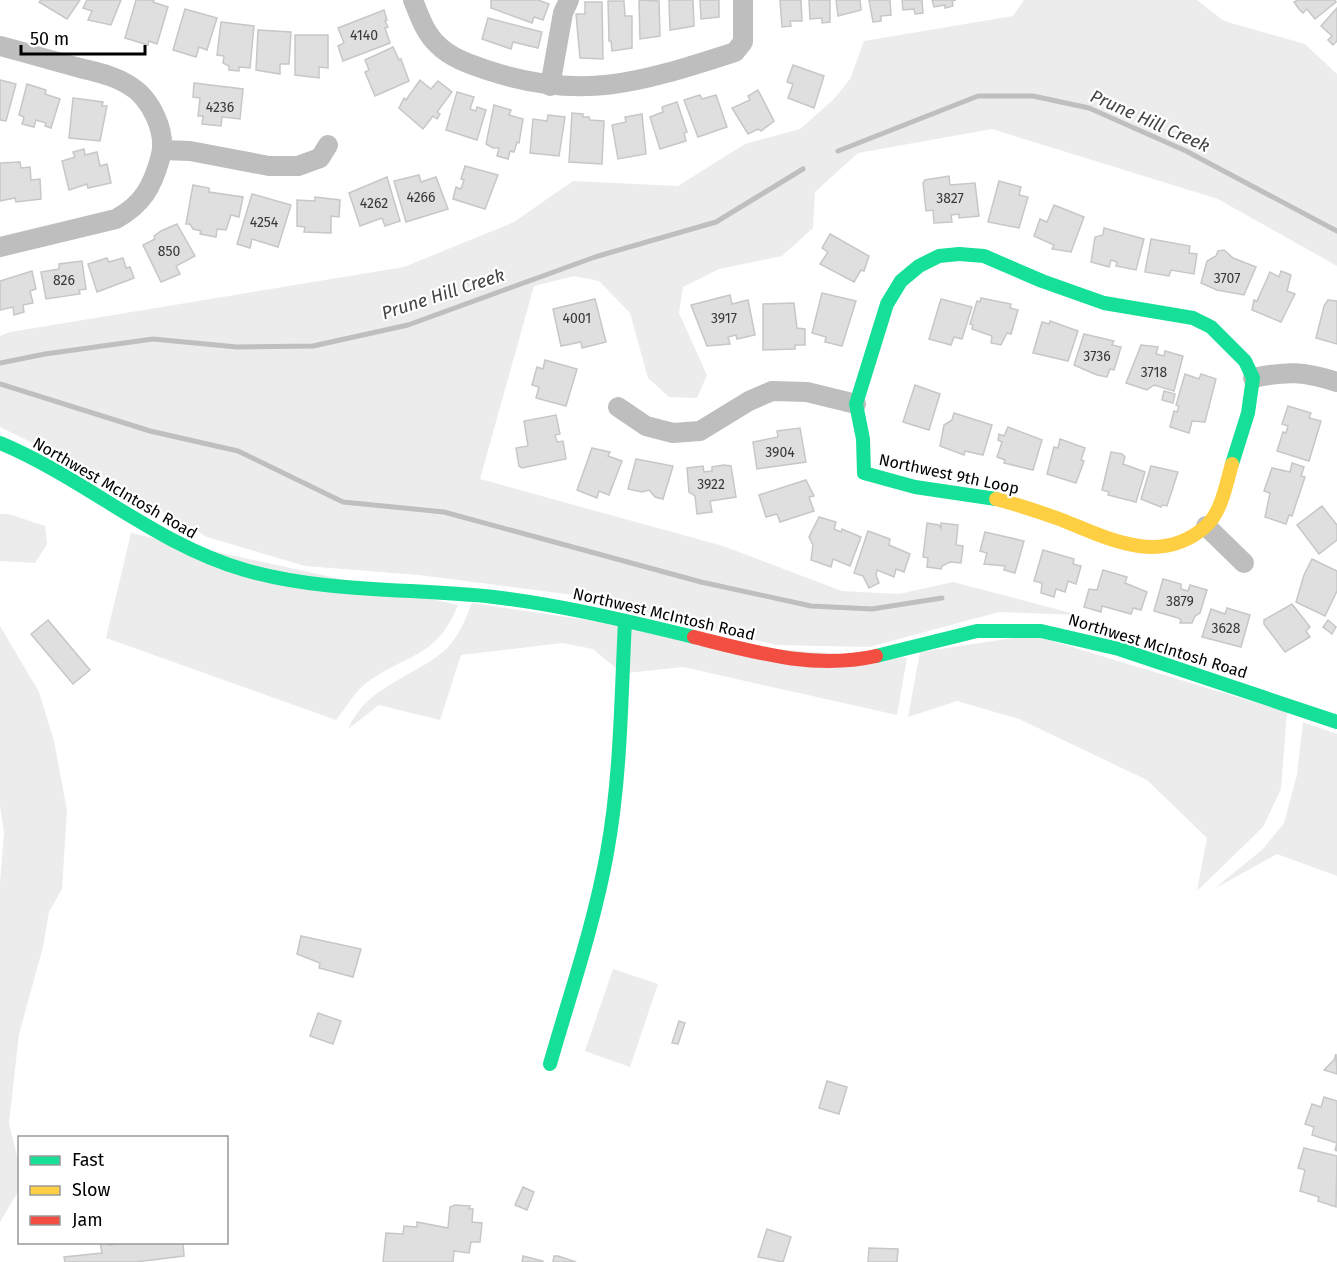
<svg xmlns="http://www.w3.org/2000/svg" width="1337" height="1262" font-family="'Fira Sans',sans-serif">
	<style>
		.green { fill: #ececec }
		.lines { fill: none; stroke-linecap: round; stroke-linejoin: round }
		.stream { stroke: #bfbfbf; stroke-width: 5 }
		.building { fill: #dfdfdf; stroke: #c7c7c7; stroke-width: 1.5 }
		.street { stroke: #bebebe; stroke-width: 20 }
		.fast { stroke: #16e098; stroke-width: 14 }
		.slow { stroke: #ffcf43; stroke-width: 14 }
		.jam { stroke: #f24e42; stroke-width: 14 }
		.labels { text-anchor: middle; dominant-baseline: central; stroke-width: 4.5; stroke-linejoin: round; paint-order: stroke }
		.number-label { font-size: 14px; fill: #383838 }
		.street-label { font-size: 16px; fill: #000; stroke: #fff }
		.water-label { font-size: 18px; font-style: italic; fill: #444; stroke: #fff }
	</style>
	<rect width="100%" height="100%" fill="#fff"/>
	<!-- green -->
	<g class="green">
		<polygon points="1024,0 1197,0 1224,21 1305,44 1337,74 1337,266 1218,199 992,129 858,153 815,192 813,228 782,256 719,269 683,287 679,313 707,375 697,398 669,397 648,378 630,313 599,281 574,276 534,286 480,479 723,546 842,591 899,594 953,582 1079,615 999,612 869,647 776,645 581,596 419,575 305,566 207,537 110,481 0,427 0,336 10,332 404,267 514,222 573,181 678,186 745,144 800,129 834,99 850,79 864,41 1013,16"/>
		<polygon points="9,514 45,526 47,544 35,563 0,561 0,514"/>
		<path d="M131,533L458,605C437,657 411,652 369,681C356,689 346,708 336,720L106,638Z"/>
		<path d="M472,603L620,625L617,669L593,649L562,643L461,655L440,720L379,705L348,729C367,686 410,679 444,651C458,639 465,620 472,603Z"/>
		<polygon points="0,626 39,692 54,741 67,810 62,889 49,912 43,947 19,1034 9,1123 19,1164 19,1190 0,1222 0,882 4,832 0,806"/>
		<polygon points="629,628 696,644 907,658 897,715 683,667 627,673"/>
		<polygon points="1032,635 1287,712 1281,789 1263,827 1197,891 1207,838 1147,780 1019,719 957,701 908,717 920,652"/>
		<polygon points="1303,722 1337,734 1337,876 1277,854 1214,889 1263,849 1284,823 1297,775"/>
		<polygon points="613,969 658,984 630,1067 585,1051"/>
	</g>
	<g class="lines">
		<!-- stream -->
		<g class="stream">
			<polyline points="838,151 978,96 1033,96 1089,108 1186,151 1337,231"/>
			<polyline points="0,363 45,354 153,339 237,347 313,346 408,325 595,257 716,222 803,169"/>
			<polyline points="0,384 150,431 238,451 343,502 444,512 701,582 811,606 872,609 942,598"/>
		</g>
	</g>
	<!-- building -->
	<g class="building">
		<polygon points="41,0 80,0 67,19 39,2"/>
		<polygon points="87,0 121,0 111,25 88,20 92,11 83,8"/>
		<polygon points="136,0 154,0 153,2 168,7 157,44 149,41 148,45 125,38"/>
		<polygon points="491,0 538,0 549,4 543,20 534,17 532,23 491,8"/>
		<polygon points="639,0 659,1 660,36 640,39"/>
		<polygon points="669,0 693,0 694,26 670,30"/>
		<polygon points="700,0 719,0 719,17 701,19"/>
		<polygon points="780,0 801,0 802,21 790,21 791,26 782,27"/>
		<polygon points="809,0 830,0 830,22 822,23 822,18 810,19"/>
		<polygon points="836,0 860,0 861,10 838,16"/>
		<polygon points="869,0 890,0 891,15 881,16 881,21 873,22"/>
		<polygon points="902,0 922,0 923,13 915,14 914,9 903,10"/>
		<polygon points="932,0 956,0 952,1 953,6 945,8 945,5 934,7"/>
		<polygon points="1298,0 1335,0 1336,2 1315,19 1307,9 1303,13 1299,9 1294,2"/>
		<polygon points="608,1 624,1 625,16 632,16 632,48 612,51 611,41 609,41"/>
		<polygon points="585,2 602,2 603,59 580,58 576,14 585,14"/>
		<polygon points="1337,8 1337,41 1333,45 1328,40 1332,36 1321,26"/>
		<polygon points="185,9 217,18 207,50 199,47 196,57 173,50"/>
		<polygon points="384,10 387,20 385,21 388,27 385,28 390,43 343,61 338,46 344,43 338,28"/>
		<polygon points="488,18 542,32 538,48 513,42 511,49 482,39"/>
		<polygon points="221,22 254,26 250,68 239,67 239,71 229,70 229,66 223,63 224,56 217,55"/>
		<polygon points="258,30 291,32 289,64 280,64 280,74 256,70"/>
		<polygon points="295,35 328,35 328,68 319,67 319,78 295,75"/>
		<polygon points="393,47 399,60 401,59 409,81 375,96 365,72 369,70 365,60"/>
		<polygon points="793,65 824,76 814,108 788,98 793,84 787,82"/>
		<polygon points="0,80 16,84 6,121 0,120"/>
		<polygon points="420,80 431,89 438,81 452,92 437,112 440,114 437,119 433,116 423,129 399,108 404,98 406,100"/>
		<polygon points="194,83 243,89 240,119 222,117 221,126 202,124 203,116 198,116 200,98 193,97"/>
		<polygon points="27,84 46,90 45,94 60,99 51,128 45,126 46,123 36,120 34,127 22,124 24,117 19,115"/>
		<polygon points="758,90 774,121 761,131 758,129 748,134 732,108 750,100 748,96"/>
		<polygon points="457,92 474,97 470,109 476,111 477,107 486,110 477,140 446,130"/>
		<polygon points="700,95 702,99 716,95 727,127 698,137 684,100"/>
		<polygon points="73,98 103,102 102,106 107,106 100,141 69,138"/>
		<polygon points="677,102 687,132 684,133 686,141 660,149 650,117 663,112 662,107"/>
		<polygon points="494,105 511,110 509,115 523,119 519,143 517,142 514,152 510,151 508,159 497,156 499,148 493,148 486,144"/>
		<polygon points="572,113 583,114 583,117 589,117 590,120 604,121 602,164 569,162"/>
		<polygon points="642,114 646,154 618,159 612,125 626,122 625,117"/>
		<polygon points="548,115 565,117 559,156 530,153 533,119 547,121"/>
		<polygon points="84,149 85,155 97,152 100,166 107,164 111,183 88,188 87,184 69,190 62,161 75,157 73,152"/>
		<polygon points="20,162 21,168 30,167 31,180 40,179 41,199 16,202 15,198 0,201 0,163"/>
		<polygon points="465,166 498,175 485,209 453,199 456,187 461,189 464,180 461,179"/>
		<polygon points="419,175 421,182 436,177 448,209 406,222 394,181"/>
		<polygon points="949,176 950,185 975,183 979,216 959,218 959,214 951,215 952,222 934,223 933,210 926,211 923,183 925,180"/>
		<polygon points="387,177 400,221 385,226 382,218 360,226 349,193"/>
		<polygon points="999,181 1021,187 1019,195 1028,197 1019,228 988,222"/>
		<polygon points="193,185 209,188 209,192 243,197 239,217 231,215 226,230 217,229 216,237 200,234 201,231 193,229 190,224 186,224"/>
		<polygon points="252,194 291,205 278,247 252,239 250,248 237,244"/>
		<polygon points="315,197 340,200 339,217 331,216 331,233 304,232 305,227 297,226 297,200 315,201"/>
		<polygon points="1054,205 1084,217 1071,252 1052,249 1054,245 1034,236 1040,219 1047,222"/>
		<polygon points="177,224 195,256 176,266 180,274 161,282 143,245 155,239 154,236 161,231"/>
		<polygon points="1104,228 1144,239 1136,270 1116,266 1117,262 1111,260 1109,267 1091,262 1095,237 1103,235"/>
		<polygon points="830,234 869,256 864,271 861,270 854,282 820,264 828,252 822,248"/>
		<polygon points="1151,239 1190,246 1189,253 1197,254 1194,274 1171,270 1169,276 1145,272"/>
		<polygon points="1224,250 1233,258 1256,267 1244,295 1217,290 1201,283 1207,261 1216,256 1218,251"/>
		<polygon points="107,258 109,262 123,258 126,268 130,267 134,278 97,292 88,264"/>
		<polygon points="82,261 86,289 79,290 80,294 46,299 41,272 59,269 59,264"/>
		<polygon points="32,271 36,289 30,291 33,303 23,305 24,312 14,315 13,307 0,310 0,281"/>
		<polygon points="1281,271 1291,275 1287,291 1295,294 1281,322 1252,310 1254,300 1257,301 1270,272 1279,277"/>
		<polygon points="822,293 856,301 842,346 825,342 826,337 812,333"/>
		<polygon points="730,295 732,304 748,300 755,335 737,339 736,335 728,337 730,344 707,346 691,305"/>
		<polygon points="981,298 1011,304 1010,308 1018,310 1011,334 1007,333 1001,345 991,343 992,336 972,329 973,325 970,324 977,301 980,302"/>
		<polygon points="595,299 606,342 582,348 581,342 561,346 553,309"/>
		<polygon points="941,299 972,307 962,339 954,337 951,345 929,339"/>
		<polygon points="1328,300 1337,301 1337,344 1316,338 1324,306"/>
		<polygon points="794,303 797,328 805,329 805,345 795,345 795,349 763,350 763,304"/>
		<polygon points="1050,321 1078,331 1068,361 1033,353 1042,322 1049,324"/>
		<polygon points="1084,334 1114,341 1112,345 1121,347 1114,370 1110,369 1107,377 1097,375 1074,365"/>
		<polygon points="1141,345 1158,347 1156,354 1164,356 1165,351 1183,356 1174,391 1154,385 1147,390 1126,383"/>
		<polygon points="545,360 577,369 566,406 536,398 539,387 532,385 537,367 543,369"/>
		<polygon points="1185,374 1199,379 1201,374 1216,379 1205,422 1192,421 1189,433 1170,427 1174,411 1177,412 1179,406 1176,405"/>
		<polygon points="915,385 940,394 929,430 903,422"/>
		<polygon points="1164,391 1175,394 1173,403 1162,400"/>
		<polygon points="1288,406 1311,413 1309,418 1321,421 1309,461 1277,451 1283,432 1286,433 1288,426 1282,424"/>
		<polygon points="954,413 992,425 983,455 965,451 964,455 940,446 944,425 952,420"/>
		<polygon points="556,415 560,434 555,435 557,442 563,441 566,459 522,468 519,466 516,448 528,446 524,421"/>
		<polygon points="1008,427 1042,440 1033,470 1004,463 1005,460 997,457 1002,442 998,440 999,434 1004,436"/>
		<polygon points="800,428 806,462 757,469 753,442 778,437 777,431"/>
		<polygon points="1060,439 1085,448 1081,460 1084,461 1076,483 1047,474 1054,447 1058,448"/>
		<polygon points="592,448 610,452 608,456 622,461 609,495 599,491 597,498 577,490"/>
		<polygon points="1111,452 1122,454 1125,457 1123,464 1145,472 1136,502 1108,495 1109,492 1102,490"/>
		<polygon points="636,459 673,466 663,499 655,497 649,490 642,492 628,489"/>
		<polygon points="1292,463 1304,467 1301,476 1305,477 1292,516 1289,515 1286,524 1265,517 1270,493 1264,491 1272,468 1290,472"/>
		<polygon points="724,465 731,466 736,497 710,501 712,512 697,514 695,496 689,492 687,468 703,466 704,472 712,471 712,467"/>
		<polygon points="1151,466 1178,472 1167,506 1162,505 1161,507 1141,499"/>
		<polygon points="806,480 814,496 809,497 814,511 780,522 777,514 766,517 759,495"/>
		<polygon points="1322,506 1337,525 1337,540 1319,554 1297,525"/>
		<polygon points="819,517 836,522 834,529 841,532 842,529 861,537 850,566 833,559 831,567 811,560 813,545 809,537"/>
		<polygon points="927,523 939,525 941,528 941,523 958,525 956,545 963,546 961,563 950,562 942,566 941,569 927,567 928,558 923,557"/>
		<polygon points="868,531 890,539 889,545 910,554 904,572 896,569 894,577 877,570 876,575 879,583 869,588 863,576 854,573"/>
		<polygon points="985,532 1024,541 1015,573 1004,570 1005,566 984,564 987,553 980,551"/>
		<polygon points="1043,550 1074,559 1073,564 1081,566 1076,584 1068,581 1065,592 1056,589 1054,597 1041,593 1042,583 1034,581"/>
		<polygon points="1312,559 1337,571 1337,591 1325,616 1296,602 1304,575"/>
		<polygon points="1103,570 1127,577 1125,583 1147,592 1141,610 1133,608 1131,614 1102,606 1101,612 1084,607 1089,589 1097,590"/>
		<polygon points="1163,579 1181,584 1181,589 1188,591 1190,585 1207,590 1200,613 1195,616 1192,623 1180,623 1181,620 1178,618 1154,611"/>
		<polygon points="1292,604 1310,627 1306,631 1310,637 1285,652 1264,624 1264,620"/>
		<polygon points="1227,608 1250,615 1241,647 1202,637 1211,609 1225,614"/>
		<polygon points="48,620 90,670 73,684 31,634"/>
		<polygon points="1328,620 1336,627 1332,634 1323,627"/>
		<polygon points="301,936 361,949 353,977 319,968 320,963 297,954"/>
		<polygon points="318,1013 341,1021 333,1044 310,1036"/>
		<polygon points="679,1021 685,1023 678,1044 672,1043"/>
		<polygon points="1336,1054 1337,1074 1324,1070 1334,1060"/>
		<polygon points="827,1081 847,1087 839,1114 819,1108"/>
		<polygon points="1324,1097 1337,1101 1337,1151 1335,1150 1337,1143 1312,1135 1314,1127 1305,1124 1312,1104 1321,1107"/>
		<polygon points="1304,1148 1337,1156 1336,1207 1318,1201 1319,1197 1300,1191 1305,1170 1298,1168"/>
		<polygon points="523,1187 534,1192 527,1210 515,1205"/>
		<polygon points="455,1205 470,1206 469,1209 473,1209 472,1222 482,1223 480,1242 471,1242 469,1253 454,1251 453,1262 383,1262 386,1233 403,1234 404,1226 417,1227 417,1222 448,1228 450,1207"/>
		<polygon points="767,1229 791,1237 783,1262 758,1257"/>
		<polygon points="100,1242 110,1242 110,1245 125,1242 183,1242 184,1256 136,1262 65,1262 64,1257 102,1253"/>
		<polygon points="869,1248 898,1249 897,1262 868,1262"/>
		<polygon points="523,1256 543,1261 543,1262 522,1262"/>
		<polygon points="554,1256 558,1256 576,1262 553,1262"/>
	</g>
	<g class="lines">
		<!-- street -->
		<g class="street">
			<path d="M413,0C419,15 425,33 437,44C450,58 472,65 490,71C585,102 644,81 735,52L743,42V0"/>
			<path d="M0,46C27,53 53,61 80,68C95,72 113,75 127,84C151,97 168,133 160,159C152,187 143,204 116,219L0,247"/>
			<polyline points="550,86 563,13 569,0"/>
			<polyline points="163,150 190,151 269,166 298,166 320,158 328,145"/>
			<path d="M1253,378C1287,371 1304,371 1337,382"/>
			<polyline points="618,407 646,426 673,433 700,431 749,401 772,391 807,392 856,404"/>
			<polyline points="1206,526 1244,563"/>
		</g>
		<!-- fast -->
		<g class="fast">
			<polyline points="959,254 984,256 1042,281 1104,303 1193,318 1211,327 1245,361 1253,378 1248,413 1232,464"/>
			<polyline points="959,254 939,256 919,266 901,281 887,304 856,404 863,439 864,473 915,487 996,499"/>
			<path d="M0,443C86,479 155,544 245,570C326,593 411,588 494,597C561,605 628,621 694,637"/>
			<polyline points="876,656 977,631 1041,631 1119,649 1337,722"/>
			<path d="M550,1064C570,994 594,925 607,853C621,776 621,698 625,621"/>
		</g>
		<!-- slow -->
		<path class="slow" d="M996,499C1019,505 1040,512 1062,520C1109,539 1160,566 1205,527C1222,512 1226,484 1232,464"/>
		<!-- jam -->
		<path class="jam" d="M694,637C754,652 814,670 876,656"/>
	</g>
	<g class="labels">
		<!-- number labels -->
		<g class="number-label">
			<text x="364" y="35">4140</text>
			<text x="220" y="107">4236</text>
			<text x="421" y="197">4266</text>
			<text x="950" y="198">3827</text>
			<text x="374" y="203">4262</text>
			<text x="264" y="222">4254</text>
			<text x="169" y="251">850</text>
			<text x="1227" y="278">3707</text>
			<text x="64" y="280">826</text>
			<text x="577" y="318">4001</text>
			<text x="724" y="318">3917</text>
			<text x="1097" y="356">3736</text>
			<text x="1154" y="372">3718</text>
			<text x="780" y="452">3904</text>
			<text x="711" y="484">3922</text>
			<text x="1180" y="601">3879</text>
			<text x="1226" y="628">3628</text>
		</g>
		<!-- street labels -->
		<g class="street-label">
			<text transform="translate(949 474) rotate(12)">Northwest 9th Loop</text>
			<text transform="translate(115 488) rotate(30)">Northwest McIntosh Road</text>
			<text transform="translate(664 614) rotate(13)">Northwest McIntosh Road</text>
			<text transform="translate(1158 646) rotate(17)">Northwest McIntosh Road</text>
		</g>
		<!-- water labels -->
		<g class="water-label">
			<text transform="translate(1150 121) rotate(24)">Prune Hill Creek</text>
			<text transform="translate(443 294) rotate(-18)">Prune Hill Creek</text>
		</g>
	</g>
	<!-- legend -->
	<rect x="18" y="1136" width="210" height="108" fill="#ffffff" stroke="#999999" stroke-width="1.5"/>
	<rect x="30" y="1156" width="30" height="9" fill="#16e098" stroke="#999999" stroke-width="1.5"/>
	<text x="72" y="1166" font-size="18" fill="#000000">Fast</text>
	<rect x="30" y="1186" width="30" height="9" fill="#ffcf43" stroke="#999999" stroke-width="1.5"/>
	<text x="72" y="1196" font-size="18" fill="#000000">Slow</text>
	<rect x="30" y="1216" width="30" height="9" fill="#f24e42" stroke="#999999" stroke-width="1.5"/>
	<text x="72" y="1226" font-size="18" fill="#000000">Jam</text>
	<!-- scale -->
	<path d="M21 45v9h124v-9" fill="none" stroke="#000000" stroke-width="3"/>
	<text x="30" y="45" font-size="18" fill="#000000" stroke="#ffffff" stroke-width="4.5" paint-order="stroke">50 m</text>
</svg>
